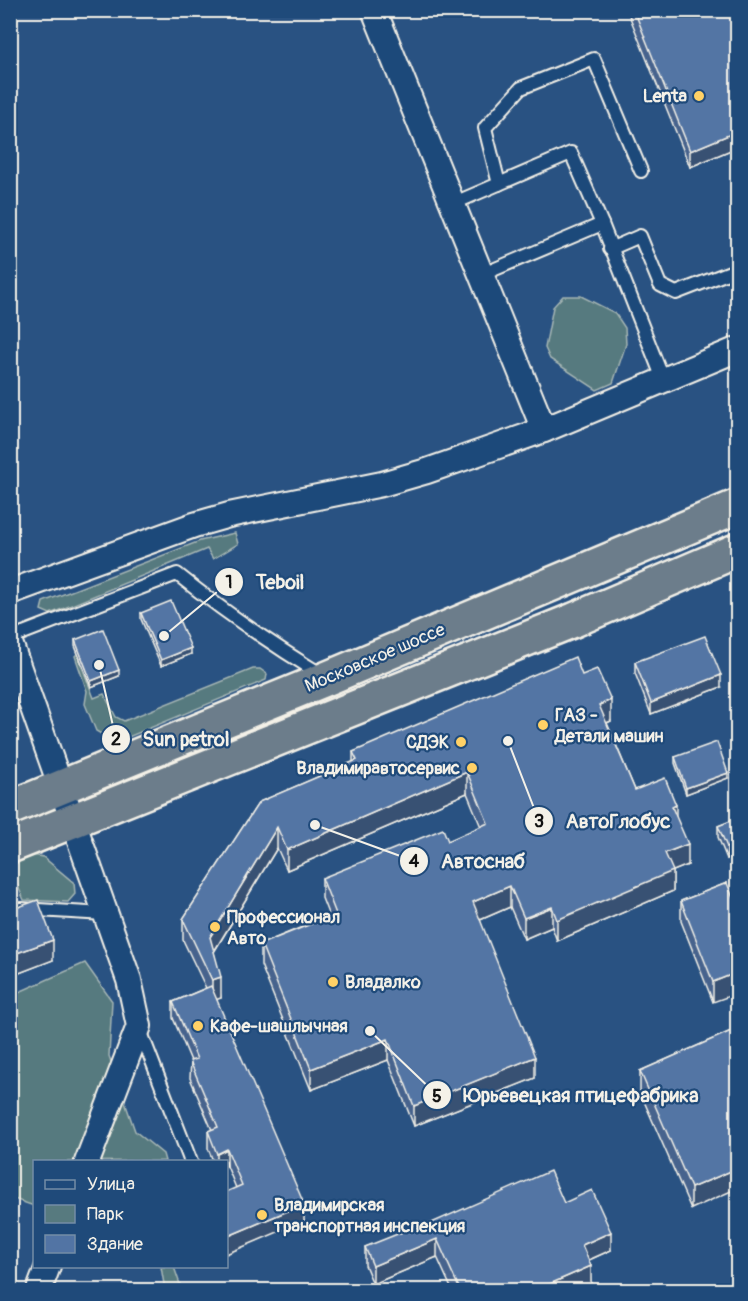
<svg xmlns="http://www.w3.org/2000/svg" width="748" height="1301" font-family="Pangolin,sans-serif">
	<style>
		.green { fill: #577a7f; stroke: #a6b6b4; stroke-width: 1.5 }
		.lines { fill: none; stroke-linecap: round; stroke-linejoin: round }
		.service-casing { stroke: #f4f1e8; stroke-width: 16 }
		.minor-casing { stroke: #f4f1e8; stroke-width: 28 }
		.trunk-casing { stroke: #f4f1e8; stroke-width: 38 }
		.service { stroke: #1f4a7a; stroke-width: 12 }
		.minor { stroke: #1f4a7a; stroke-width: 24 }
		.trunk { stroke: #6c7d8b; stroke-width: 33 }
		.wall { fill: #47648d; stroke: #f4f1e8; stroke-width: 1.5 }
		.shaded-wall { fill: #395173; stroke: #f4f1e8; stroke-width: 1.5 }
		.building { fill: #5274a4; stroke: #f4f1e8; stroke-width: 1.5 }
		.poi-dot { fill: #ffd166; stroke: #1f4a7a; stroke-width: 2 }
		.labels { text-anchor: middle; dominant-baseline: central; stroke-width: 4.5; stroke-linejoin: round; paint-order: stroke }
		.poi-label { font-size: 18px; font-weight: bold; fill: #f4f1e8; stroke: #1f4a7a; text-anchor: start }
		.street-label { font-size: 18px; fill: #f4f1e8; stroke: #1f4a7a }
		.leader { fill: none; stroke: #f4f1e8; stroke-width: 2 }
		.callout-dot { fill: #f4f1e8; stroke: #1f4a7a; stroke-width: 2 }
		.mark-label { font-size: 18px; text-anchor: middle; font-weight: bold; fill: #111 }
		.callout-label { font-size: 20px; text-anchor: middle; font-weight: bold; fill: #f4f1e8; stroke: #1f4a7a; stroke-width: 4.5; stroke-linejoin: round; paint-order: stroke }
	</style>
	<rect width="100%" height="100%" fill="#295282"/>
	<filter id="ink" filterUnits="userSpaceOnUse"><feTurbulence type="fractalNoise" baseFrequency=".0167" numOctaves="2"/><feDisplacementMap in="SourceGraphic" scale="12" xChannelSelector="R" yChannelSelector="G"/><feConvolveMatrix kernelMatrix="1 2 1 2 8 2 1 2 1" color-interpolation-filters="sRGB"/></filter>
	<g filter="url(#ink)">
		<!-- green -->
		<g class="green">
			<polygon points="563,296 581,296 615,313 625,328 626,344 613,383 597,390 550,359 545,348 553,307"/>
			<polygon points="235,533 238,544 213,559 207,549 50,614 41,610 43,602 200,541"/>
			<polygon points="77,654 94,698 104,694 116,717 124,721 253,669 260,669 267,674 266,680 121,740 110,739 96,731 85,704 87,691 75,656"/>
			<polygon points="26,854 43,857 74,883 75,894 68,902 24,900 16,882 11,883 11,861"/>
			<polygon points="85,963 112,1001 109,1056 135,1131 163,1154 165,1161 34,1162 34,1206 11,1198 10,996"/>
			<polygon points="161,1267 174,1267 182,1290 165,1290"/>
		</g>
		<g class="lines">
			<defs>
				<g id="service">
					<polyline points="499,184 485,128 521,88 594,59 641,171"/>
					<polyline points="452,204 571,153 602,224 663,379"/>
					<polyline points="610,249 640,236 660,285 676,293 738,269"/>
					<polyline points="481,275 602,224"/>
					<path d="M10,638L177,574C223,611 271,644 322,675"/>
					<polyline points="10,911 21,909 105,914"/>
					<polyline points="140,1030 191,1162"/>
				</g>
				<g id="minor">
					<polyline points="374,10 544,430"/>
					<polyline points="10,592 194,525 229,515 382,484 427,471 544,430 738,349"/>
					<polyline points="10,643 129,980 139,1026 87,1162"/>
					<polyline points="39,1290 48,1266"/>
				</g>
				<g id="trunk">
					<polyline points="10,808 328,678 738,506"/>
					<polyline points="10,846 574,620 738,550"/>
				</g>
			</defs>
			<!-- service casing -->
			<use href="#service" class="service-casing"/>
			<!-- minor casing -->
			<use href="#minor" class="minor-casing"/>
			<!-- trunk casing -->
			<use href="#trunk" class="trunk-casing"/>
			<!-- service -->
			<use href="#service" class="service"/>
			<!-- minor -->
			<use href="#minor" class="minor"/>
			<!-- trunk -->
			<use href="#trunk" class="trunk"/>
		</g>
		<!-- wall -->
		<g class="wall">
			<polygon points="627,10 738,10 738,147 690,167"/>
			<polygon points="141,613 191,654 161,666 141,619"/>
			<polygon points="75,640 119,676 91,687 75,646"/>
			<polygon points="635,662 721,687 651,714 635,673"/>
			<polygon points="582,675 611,721 607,723 635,790 676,818 688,865 673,871 673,891 557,941 552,927 524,939 510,907 480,920 535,1078 414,1126 388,1060 311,1090 261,965 261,944 329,916 322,898 322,878 448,841 481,827 467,793 287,870 277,848 214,952 221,998 216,999 304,1221 236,1188 227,1166 226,1161 213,1161 208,1148 208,1131 212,1130 190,1078 191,1061 173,1018 173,1002 206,988 183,940 183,919 259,802 353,762 353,752"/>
			<polygon points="675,757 728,778 686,794 675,763"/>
			<polygon points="738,818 738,854 727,859 718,837 718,826"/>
			<polygon points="727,883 713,1002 681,921 681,901"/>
			<polygon points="10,910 53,960 14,975 10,965"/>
			<polygon points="738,1028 691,1209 640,1092 640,1071"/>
			<polygon points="564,1203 611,1250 589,1260 591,1284 576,1290 452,1290 437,1257 373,1284 365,1265 365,1247 411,1232"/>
		</g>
		<!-- shaded-wall -->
		<g class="shaded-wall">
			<polygon points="738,131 738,147 690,167 690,151"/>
			<polygon points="191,648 191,654 161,666 161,660"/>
			<polygon points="119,670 119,676 91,687 91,681"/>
			<polygon points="721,675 721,687 651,714 651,703"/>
			<polygon points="611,700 611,721 599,726 599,705"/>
			<polygon points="467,772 467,793 287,870 287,850"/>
			<polygon points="728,773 728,778 686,794 686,788"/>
			<polygon points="676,805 676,826 672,807"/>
			<polygon points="277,827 277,848 210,958 210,937"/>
			<polygon points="738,843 738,854 727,859 727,847"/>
			<polygon points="688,844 688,865 673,871 673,891 557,941 557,920 665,853"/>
			<polygon points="510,886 510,907 473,923 473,902"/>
			<polygon points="552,907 552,927 524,939 524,918"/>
			<polygon points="53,940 53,960 14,975 14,954"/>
			<polygon points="738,972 738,993 713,1002 713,982"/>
			<polygon points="221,977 221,998 212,1001 212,980"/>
			<polygon points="388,1039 388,1060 311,1090 311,1069"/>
			<polygon points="535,1057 535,1078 414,1126 414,1106"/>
			<polygon points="227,1149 227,1166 226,1166 226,1161 217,1161 217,1154"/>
			<polygon points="738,1168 738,1188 691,1209 691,1188"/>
			<polygon points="12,1196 12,1217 10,1221 10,1200"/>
			<polygon points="304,1204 304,1221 226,1254 226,1237"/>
			<polygon points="611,1232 611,1250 582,1263 582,1245"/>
			<polygon points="437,1239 437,1257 373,1284 373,1266"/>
			<polygon points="591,1266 591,1284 576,1290 536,1290"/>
		</g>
		<!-- building -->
		<g class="building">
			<polygon points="634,10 738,10 738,131 690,151"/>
			<polygon points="171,601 191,648 161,660 141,613"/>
			<polygon points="103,629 119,670 91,681 75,640"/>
			<polygon points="705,636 721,675 651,703 635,662"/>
			<polygon points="575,657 582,675 597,669 611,700 599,705 635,790 665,778 676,805 672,807 688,844 665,853 673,871 557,920 552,907 524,918 510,886 473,902 535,1057 414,1106 388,1039 311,1069 261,944 336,914 322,878 443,829 448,841 488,823 467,772 287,850 277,827 210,937 221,977 212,980 183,919 259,802 357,760 353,752"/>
			<polygon points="717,742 728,773 686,788 675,757"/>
			<polygon points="738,818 738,843 727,847 718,826"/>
			<polygon points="727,883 738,910 738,972 713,982 681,901"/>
			<polygon points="38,900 53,940 14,954 10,945 10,910"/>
			<polygon points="211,986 304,1204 226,1237 226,1192 242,1185 227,1149 217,1154 208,1131 218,1127 190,1061 197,1059 173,1002"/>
			<polygon points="738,1028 738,1168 691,1188 640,1071"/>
			<polygon points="550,1171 564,1203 592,1190 611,1232 582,1245 591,1266 536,1290 460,1290 437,1239 373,1266 365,1247 410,1229 411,1232"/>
		</g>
	</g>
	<!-- markers -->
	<g class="poi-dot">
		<circle cx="699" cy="96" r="6"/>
		<circle cx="543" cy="725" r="6"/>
		<circle cx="461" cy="742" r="6"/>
		<circle cx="472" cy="768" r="6"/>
		<circle cx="215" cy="927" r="6"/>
		<circle cx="333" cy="982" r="6"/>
		<circle cx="198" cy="1026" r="6"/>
		<circle cx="262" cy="1215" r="6"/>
	</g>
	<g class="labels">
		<!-- poi labels -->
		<g class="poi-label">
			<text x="687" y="96" text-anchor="end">Lenta</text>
			<text x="555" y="715">ГАЗ -<tspan x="555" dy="21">Детали машин</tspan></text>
			<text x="449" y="742" text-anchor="end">СДЭК</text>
			<text x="460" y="768" text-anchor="end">Владимиравтосервис</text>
			<text x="227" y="917">Профессионал<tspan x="227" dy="21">Авто</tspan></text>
			<text x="345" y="982">Владалко</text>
			<text x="210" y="1026">Кафе-шашлычная</text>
			<text x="274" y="1205">Владимирская<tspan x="274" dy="21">транспортная инспекция</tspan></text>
		</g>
		<!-- street labels -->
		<g class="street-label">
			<text transform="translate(375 658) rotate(-23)">Московское шоссе</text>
		</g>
	</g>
	<!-- callouts -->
	<path class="leader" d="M164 636L229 582M99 665L116 739M508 741L539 821M315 825L414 861M370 1031L437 1095"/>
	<g class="callout-dot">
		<circle cx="164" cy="636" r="6"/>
		<circle cx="99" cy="665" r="6"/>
		<circle cx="508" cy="741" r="6"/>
		<circle cx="315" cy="825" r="6"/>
		<circle cx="370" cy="1031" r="6"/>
		<circle cx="229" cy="582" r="15"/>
		<circle cx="116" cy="739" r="15"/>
		<circle cx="539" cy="821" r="15"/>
		<circle cx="414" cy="861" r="15"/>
		<circle cx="437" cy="1095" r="15"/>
	</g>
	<g class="mark-label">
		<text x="229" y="588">1</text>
		<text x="116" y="745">2</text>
		<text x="539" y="827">3</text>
		<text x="414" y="867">4</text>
		<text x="437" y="1102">5</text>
	</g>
	<g class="callout-label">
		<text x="280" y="589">Teboil</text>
		<text x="186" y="746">Sun petrol</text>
		<text x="618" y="828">АвтоГлобус</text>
		<text x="483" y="868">Автоснаб</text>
		<text x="581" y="1102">Юрьевецкая птицефабрика</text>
	</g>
	<!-- margin -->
	<rect width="748" height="1301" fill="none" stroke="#1f4a7a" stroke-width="36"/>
	<rect x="18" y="18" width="712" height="1265" fill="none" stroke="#f4f1e8" stroke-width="2" filter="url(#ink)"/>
	<!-- legend -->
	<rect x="33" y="1160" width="195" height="108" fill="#1f4a7a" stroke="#748da6" stroke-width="1.5"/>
	<rect x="45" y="1180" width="30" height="9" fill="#1f4a7a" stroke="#748da6" stroke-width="1.5"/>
	<text x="87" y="1190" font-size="18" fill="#f4f1e8">Улица</text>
	<rect x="45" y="1205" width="30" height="18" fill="#577a7f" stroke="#748da6" stroke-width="1.5"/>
	<text x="87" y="1220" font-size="18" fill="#f4f1e8">Парк</text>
	<rect x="45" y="1235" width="30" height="18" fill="#5274a4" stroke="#748da6" stroke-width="1.5"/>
	<text x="87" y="1250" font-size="18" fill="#f4f1e8">Здание</text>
</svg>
